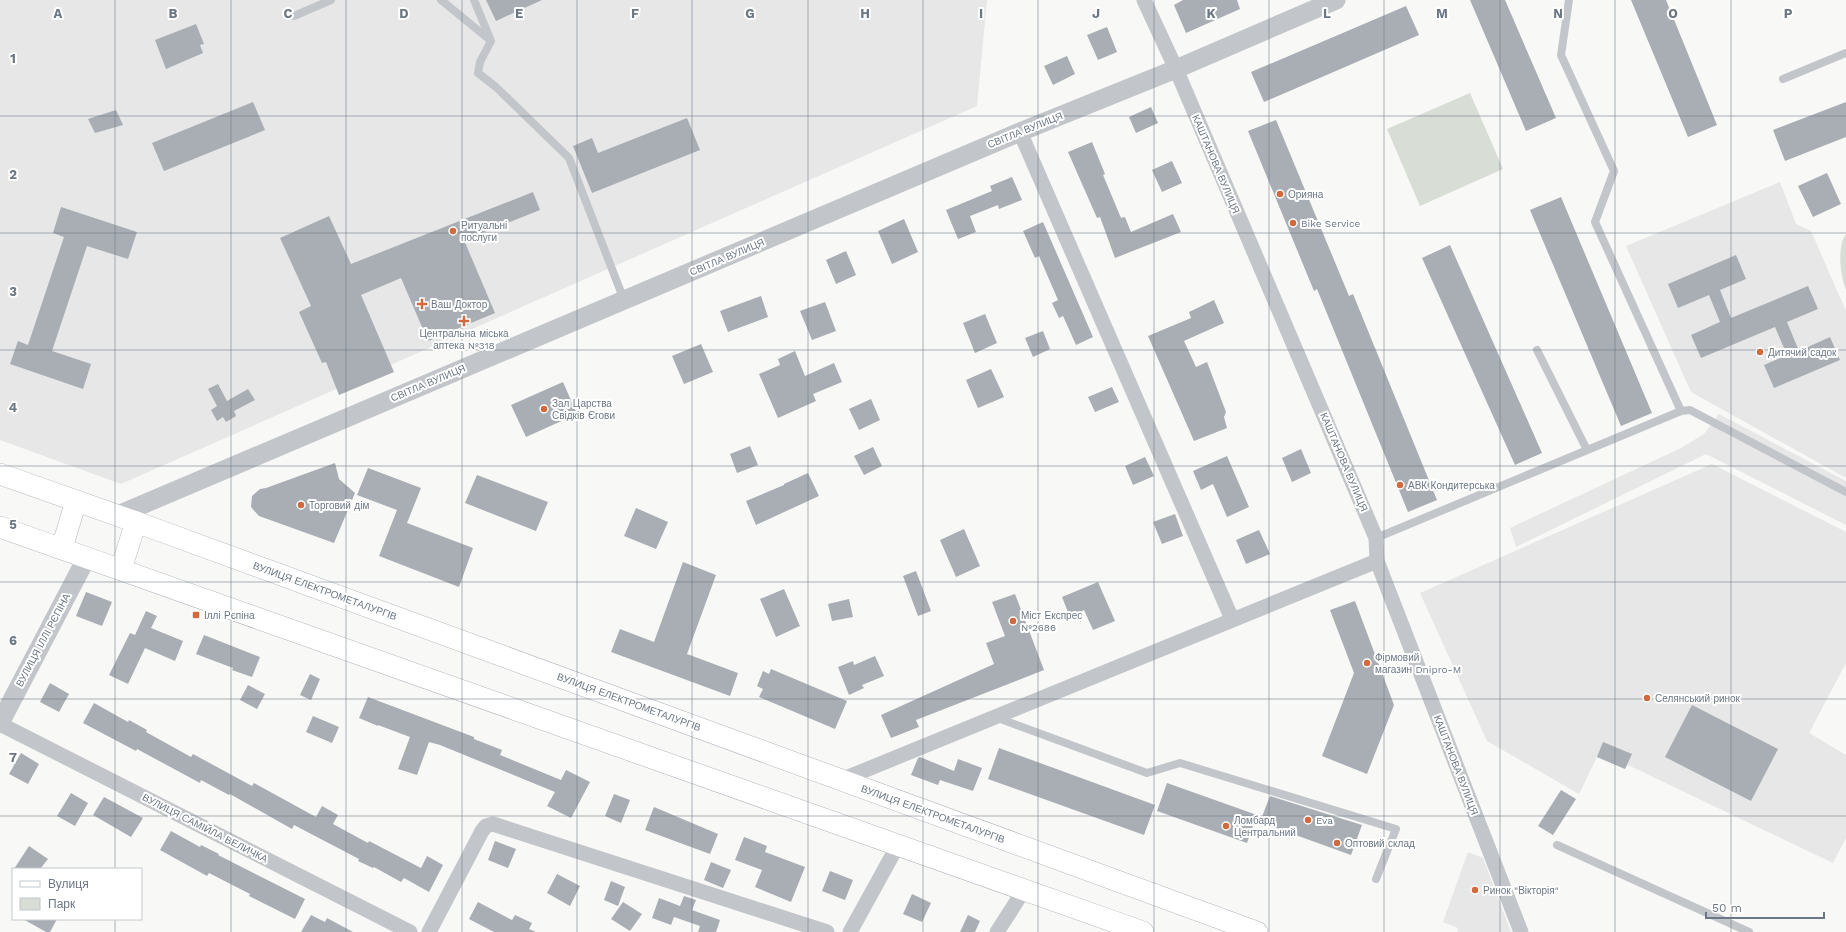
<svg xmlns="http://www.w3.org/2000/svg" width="1846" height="932" font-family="'Work Sans',sans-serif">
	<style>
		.built { fill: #e6e7e6 }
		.green { fill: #d8ddd6 }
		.building { fill: #a8aeb4 }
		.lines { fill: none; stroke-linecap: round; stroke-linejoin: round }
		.secondary-casing { stroke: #b3b7bc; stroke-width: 22 }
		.service { stroke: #c2c5c9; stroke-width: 8 }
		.minor { stroke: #c2c5c9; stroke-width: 15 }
		.tertiary { stroke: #c2c5c9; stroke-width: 19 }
		.secondary { stroke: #fff; stroke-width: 21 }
		.grid { fill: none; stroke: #6b7784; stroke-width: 1; stroke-opacity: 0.55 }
		.poi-dot { fill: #d16a3e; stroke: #fff; stroke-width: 1.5 }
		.labels { text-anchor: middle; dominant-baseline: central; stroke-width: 4; stroke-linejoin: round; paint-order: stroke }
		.street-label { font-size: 10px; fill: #6b7784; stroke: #fff }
		.poi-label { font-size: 10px; fill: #6b7784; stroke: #fff; text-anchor: start }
		.grid-label { font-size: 13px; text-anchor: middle; font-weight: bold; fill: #6b7784; stroke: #fff; stroke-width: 4; stroke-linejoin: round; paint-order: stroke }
	</style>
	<rect width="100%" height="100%" fill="#f8f8f6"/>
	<!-- built -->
	<g class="built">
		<polygon points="0,0 987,0 977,106 121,484 0,440"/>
		<polygon points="1780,182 1796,224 1811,231 1846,311 1846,478 1691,392 1626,246"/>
		<polygon points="1719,414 1846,481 1846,525 1706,454 1516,547 1510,528 1681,448 1704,434"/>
		<polygon points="1712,464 1846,532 1846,663 1809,733 1846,755 1846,838 1833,863 1628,765 1625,769 1597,757 1579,794 1487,741 1420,593"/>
		<polygon points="1468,852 1483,858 1511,932 1457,932 1458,928 1443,922"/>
	</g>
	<!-- green -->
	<g class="green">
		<polygon points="1470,93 1503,169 1420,206 1387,129"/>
		<path d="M1846,234V290C1840,277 1837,245 1846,234Z"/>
	</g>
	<!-- building -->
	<g class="building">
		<polygon points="486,0 542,0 496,21"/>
		<polygon points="1183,0 1237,0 1240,9 1186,33 1174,5"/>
		<polygon points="1470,0 1505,0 1556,118 1526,131"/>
		<polygon points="1631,0 1666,0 1717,125 1688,137"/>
		<polygon points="1406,6 1419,35 1264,102 1251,72"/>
		<polygon points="196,24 204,44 200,45 203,53 166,69 155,40"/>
		<polygon points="1107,27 1117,52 1098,60 1087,35"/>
		<polygon points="1067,56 1075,74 1053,85 1044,66"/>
		<polygon points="253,102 265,130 164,171 152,143"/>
		<polygon points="1846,102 1846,137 1785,161 1773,130"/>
		<polygon points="1151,107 1158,123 1136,133 1129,117"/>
		<polygon points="116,110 123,125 95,133 88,119"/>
		<polygon points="687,118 700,150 592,193 573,146 592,138 598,153"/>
		<polygon points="1276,120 1349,296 1353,294 1437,500 1408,512 1317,289 1314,291 1248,131"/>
		<polygon points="1092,142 1105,174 1103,175 1121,218 1125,217 1131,232 1173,214 1181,232 1115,258 1100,217 1097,218 1068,152"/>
		<polygon points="1172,161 1182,183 1162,192 1152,170"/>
		<polygon points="1827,173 1841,204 1813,217 1798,186"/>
		<polygon points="1012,177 1022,200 999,209 998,205 970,216 976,232 958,239 946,210 992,191 990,186"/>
		<polygon points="533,192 540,210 464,240 495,313 428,341 401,278 361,295 394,372 339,395 326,362 322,363 299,312 311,306 280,238 329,216 351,264"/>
		<polygon points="1561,197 1652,413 1621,426 1530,210"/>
		<polygon points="61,207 137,232 128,259 87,246 52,351 91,364 83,389 10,364 18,341 28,345 64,237 53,233"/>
		<polygon points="904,219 918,252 892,264 878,231"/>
		<polygon points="1043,222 1093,337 1076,345 1063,316 1059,318 1052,303 1058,300 1039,256 1035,258 1023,231"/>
		<polygon points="1450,245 1542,453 1515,465 1422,258"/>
		<polygon points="846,251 856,275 836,284 826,260"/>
		<polygon points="1736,255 1746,279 1720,290 1731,318 1808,286 1818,309 1787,322 1799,351 1830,337 1840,360 1774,388 1764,365 1787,355 1775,327 1701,358 1691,335 1720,322 1709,295 1678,308 1668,284"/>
		<polygon points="761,296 768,317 728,332 720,311"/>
		<polygon points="1214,300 1224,323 1184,341 1196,367 1207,362 1226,412 1224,417 1227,428 1194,441 1148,336 1191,318 1189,312"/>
		<polygon points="825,302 836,331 812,340 800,311"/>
		<polygon points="985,314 997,343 975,353 963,323"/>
		<polygon points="1043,331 1050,349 1033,357 1025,338"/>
		<polygon points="701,344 713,372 684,384 672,356"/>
		<polygon points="795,351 805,376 834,363 842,382 813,394 816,401 778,418 759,374 780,365 778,359"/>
		<polygon points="991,369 1004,397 978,408 966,380"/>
		<polygon points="563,382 577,414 526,437 511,405"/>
		<polygon points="218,384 227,401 248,389 255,400 234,411 236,416 226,422 223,417 217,421 211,410 217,406 208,389"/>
		<polygon points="1112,387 1119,402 1095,412 1088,397"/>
		<polygon points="871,399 880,420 859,430 849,409"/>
		<polygon points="750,446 758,465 737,473 730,454"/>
		<polygon points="873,447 882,466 864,475 854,456"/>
		<polygon points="1301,449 1311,473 1292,482 1282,458"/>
		<polygon points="1227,456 1249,507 1227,517 1213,484 1201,490 1193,471"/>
		<polygon points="1145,457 1154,476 1133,485 1125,466"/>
		<polygon points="335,463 339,479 355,493 334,543 259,516 251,507 252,496 260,489 266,488"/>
		<polygon points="368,468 421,488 407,523 473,548 459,587 379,556 397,510 357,495"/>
		<polygon points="808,473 819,496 756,525 746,501 784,485 784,484"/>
		<polygon points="477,475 548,502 536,531 465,503"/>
		<polygon points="636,508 668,522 656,549 624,536"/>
		<polygon points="1175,514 1183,536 1162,544 1153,522"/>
		<polygon points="964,529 980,566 956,577 940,540"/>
		<polygon points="1259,530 1270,554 1246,564 1236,540"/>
		<polygon points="683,562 716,575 687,654 738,673 730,696 611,652 620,629 654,642"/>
		<polygon points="916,571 931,611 918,616 903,576"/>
		<polygon points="1098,582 1115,621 1093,630 1084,610 1070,617 1062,597"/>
		<polygon points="784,589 800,626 776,637 760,599"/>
		<polygon points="86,592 112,602 102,626 76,616"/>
		<polygon points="1015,594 1044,670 916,720 919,727 891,738 881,715 994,664 986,643 1005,636 992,602"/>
		<polygon points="849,599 853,617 832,621 828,604"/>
		<polygon points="1355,601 1394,705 1367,774 1322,756 1354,673 1330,610"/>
		<polygon points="146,611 157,616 151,628 183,641 175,661 145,648 128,684 109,675 130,633 135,635"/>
		<polygon points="204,635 260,657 252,677 232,670 233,668 196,654"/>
		<polygon points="875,656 884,676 862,685 864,688 849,695 838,667 853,661 854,665"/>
		<polygon points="771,669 847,701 835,729 759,697 763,689 757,686 763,671 769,674"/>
		<polygon points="310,674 320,679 311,700 300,695"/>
		<polygon points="50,683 69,694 59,712 40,702"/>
		<polygon points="248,685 265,694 257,709 240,700"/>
		<polygon points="368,697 474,737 474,739 502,750 500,755 561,780 566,770 590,782 571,818 547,806 555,792 440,745 429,742 417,775 398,769 410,737 378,725 378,726 359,718"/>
		<polygon points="94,703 128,722 129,720 147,730 146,732 191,757 193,754 252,786 254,783 316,817 322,806 338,815 333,824 368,843 369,841 421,868 427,856 443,865 429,892 404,878 401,882 374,867 373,868 358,861 359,859 294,825 292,829 230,794 229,795 201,780 200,783 137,749 136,751 83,723"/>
		<polygon points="1692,705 1778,749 1751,801 1665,757"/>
		<polygon points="313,716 339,727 332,743 306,732"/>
		<polygon points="1603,742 1632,754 1625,769 1597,757"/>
		<polygon points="999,748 1155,805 1144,835 988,779"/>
		<polygon points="21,753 39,764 28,784 9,774"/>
		<polygon points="920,757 954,771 958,759 982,768 973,791 940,780 938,785 911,775 918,758"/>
		<polygon points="1167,783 1257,815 1247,843 1157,811"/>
		<polygon points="1561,790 1576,799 1553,835 1538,826"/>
		<polygon points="71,793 88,803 75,826 57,816"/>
		<polygon points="614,794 630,800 621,823 605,816"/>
		<polygon points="1270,796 1362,825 1351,855 1260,822"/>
		<polygon points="104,797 143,818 131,837 93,815"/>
		<polygon points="654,807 718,834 710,854 645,830"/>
		<polygon points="171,831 200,847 201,845 219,854 218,855 305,899 295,919 249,896 250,894 209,873 207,876 160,850"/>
		<polygon points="744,837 767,846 765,852 805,867 791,902 755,887 762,870 735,860"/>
		<polygon points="495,841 516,849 508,868 488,860"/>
		<polygon points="29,846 48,859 40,869 14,869"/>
		<polygon points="711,862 731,870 723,888 704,880"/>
		<polygon points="830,871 853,880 845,900 822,891"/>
		<polygon points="557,874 580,886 570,906 547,893"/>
		<polygon points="611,881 625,887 618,906 604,900"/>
		<polygon points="912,894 931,903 922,922 903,914"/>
		<polygon points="684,896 696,900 692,910 720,920 716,932 698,932 700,926 674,917 671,925 652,918 659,898 680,906"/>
		<polygon points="478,902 512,920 515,915 532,923 529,929 536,932 494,932 469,919"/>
		<polygon points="623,902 642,914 630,931 611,919"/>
		<polygon points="311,915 325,922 327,918 353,932 301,932"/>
		<polygon points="968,915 980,921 975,932 960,932"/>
		<polygon points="23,919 57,919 50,932 46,932"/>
	</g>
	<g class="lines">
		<defs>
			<g id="secondary">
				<polyline points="0,474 136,522 1257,932"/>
				<polyline points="0,527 1143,932"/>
				<polyline points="62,548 76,501"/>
				<polyline points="121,569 136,522"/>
			</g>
		</defs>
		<!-- secondary casing -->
		<use href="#secondary" class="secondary-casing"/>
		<!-- service -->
		<g class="service">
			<polyline points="441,0 490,40"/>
			<polyline points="474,0 491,41 480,62 478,73 496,87 569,158 624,300"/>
			<polyline points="1569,0 1561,55 1614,171 1595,222 1681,411"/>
			<polyline points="294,16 331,0"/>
			<polyline points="1783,79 1846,53"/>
			<polyline points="1537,350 1587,450"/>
			<polyline points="1376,538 1681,411 1690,410 1846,492"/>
			<polyline points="995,717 1147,773 1180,763 1396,829 1376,879"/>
			<polyline points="1557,845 1749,932"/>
		</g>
		<!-- minor -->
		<g class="minor">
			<polyline points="1144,0 1176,69 1376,538 1377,561 1521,932"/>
			<polyline points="1020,132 1232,619"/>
			<polyline points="0,724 410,932"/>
			<polyline points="841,780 1377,561"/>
			<polyline points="429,932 482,831 486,826 493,824 827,932"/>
			<polyline points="850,932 898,845"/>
			<polyline points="997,932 1024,890"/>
		</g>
		<!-- tertiary -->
		<g class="tertiary">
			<polyline points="118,515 1020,132 1176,69 1336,0"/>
			<polyline points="0,723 87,557"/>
		</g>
		<!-- secondary -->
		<use href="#secondary" class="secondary"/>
	</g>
	<!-- grid -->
	<path class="grid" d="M115,0V869M231,0V932M346,0V932M462,0V932M577,0V932M692,0V932M808,0V932M923,0V932M1038,0V932M1154,0V932M1269,0V932M1384,0V932M1500,0V932M1615,0V932M1731,0V932M0,116H1846M0,233H1846M0,350H1846M0,466H1846M0,582H1846M0,699H1846M0,816H1846M115,919V932"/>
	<!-- markers -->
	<g class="poi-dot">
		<circle cx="1280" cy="194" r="4"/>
		<circle cx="1293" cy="223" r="4"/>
		<circle cx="453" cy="231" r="4"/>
		<path d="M420 298h4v4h4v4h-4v4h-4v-4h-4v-4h4z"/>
		<path d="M462 315h4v4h4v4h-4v4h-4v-4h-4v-4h4z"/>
		<circle cx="1760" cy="352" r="4"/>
		<circle cx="544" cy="409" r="4"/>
		<circle cx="1400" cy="485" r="4"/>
		<circle cx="301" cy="505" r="4"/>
		<rect x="192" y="611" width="8" height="8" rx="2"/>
		<circle cx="1013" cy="621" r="4"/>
		<circle cx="1367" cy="663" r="4"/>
		<circle cx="1647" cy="698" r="4"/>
		<circle cx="1308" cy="820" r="4"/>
		<circle cx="1226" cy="826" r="4"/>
		<circle cx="1337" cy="843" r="4"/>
		<circle cx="1475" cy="890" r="4"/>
	</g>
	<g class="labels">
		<!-- street labels -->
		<g class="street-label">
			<text transform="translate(1025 130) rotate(-22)">СВІТЛА ВУЛИЦЯ</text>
			<text transform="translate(1216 164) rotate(67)">КАШТАНОВА ВУЛИЦЯ</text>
			<text transform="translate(727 257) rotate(-23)">СВІТЛА ВУЛИЦЯ</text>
			<text transform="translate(428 383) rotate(-23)">СВІТЛА ВУЛИЦЯ</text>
			<text transform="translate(1344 462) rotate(67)">КАШТАНОВА ВУЛИЦЯ</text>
			<text transform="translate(325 591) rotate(20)">ВУЛИЦЯ ЕЛЕКТРОМЕТАЛУРГІВ</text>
			<text transform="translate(43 640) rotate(-62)">ВУЛИЦЯ ІЛЛІ РЄПІНА</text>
			<text transform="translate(629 702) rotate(20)">ВУЛИЦЯ ЕЛЕКТРОМЕТАЛУРГІВ</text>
			<text transform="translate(1456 765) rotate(69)">КАШТАНОВА ВУЛИЦЯ</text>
			<text transform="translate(933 814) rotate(20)">ВУЛИЦЯ ЕЛЕКТРОМЕТАЛУРГІВ</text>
			<text transform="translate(205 828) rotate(27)">ВУЛИЦЯ САМІЙЛА ВЕЛИЧКА</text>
		</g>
		<!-- poi labels -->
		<g class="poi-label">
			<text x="1288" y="194">Орияна</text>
			<text x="1301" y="223">Bike Service</text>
			<text x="461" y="225">Ритуальні<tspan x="461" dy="12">послуги</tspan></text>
			<text x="431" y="304">Ваш Доктор</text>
			<text x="464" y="333" text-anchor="middle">Центральна міська<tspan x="464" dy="12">аптека №318</tspan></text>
			<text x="1768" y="352">Дитячий садок</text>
			<text x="552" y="403">Зал Царства<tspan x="552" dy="12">Свідків Єгови</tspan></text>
			<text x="1408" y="485">АВК Кондитерська</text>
			<text x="309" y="505">Торговий дім</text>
			<text x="204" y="615">Іллі Рєпіна</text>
			<text x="1021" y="615">Міст Експрес<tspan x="1021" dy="12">№2686</tspan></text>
			<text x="1375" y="657">Фірмовий<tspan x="1375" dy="12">магазин Dnipro-M</tspan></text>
			<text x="1655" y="698">Селянський ринок</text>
			<text x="1234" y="820">Ломбард<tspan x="1234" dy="12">Центральний</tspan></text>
			<text x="1316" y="820">Eva</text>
			<text x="1345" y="843">Оптовий склад</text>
			<text x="1483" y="890">Ринок "Вікторія"</text>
		</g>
	</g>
	<g class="grid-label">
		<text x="58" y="18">A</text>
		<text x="173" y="18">B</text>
		<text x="288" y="18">C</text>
		<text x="404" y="18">D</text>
		<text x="519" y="18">E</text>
		<text x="635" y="18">F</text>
		<text x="750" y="18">G</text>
		<text x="865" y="18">H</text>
		<text x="981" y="18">I</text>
		<text x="1096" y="18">J</text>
		<text x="1211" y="18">K</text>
		<text x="1327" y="18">L</text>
		<text x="1442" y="18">M</text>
		<text x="1558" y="18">N</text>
		<text x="1673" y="18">O</text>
		<text x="1788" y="18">P</text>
		<text x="13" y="63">1</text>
		<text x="13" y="179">2</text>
		<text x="13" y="296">3</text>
		<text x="13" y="412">4</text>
		<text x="13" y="529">5</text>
		<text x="13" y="645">6</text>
		<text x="13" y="762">7</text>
	</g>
	<!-- legend -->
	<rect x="12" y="868" width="130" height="52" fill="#ffffff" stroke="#c4c9ce"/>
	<rect x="20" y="881" width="20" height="6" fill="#ffffff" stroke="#c4c9ce"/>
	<text x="48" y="888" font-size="12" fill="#6b7784">Вулиця</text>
	<rect x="20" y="898" width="20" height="12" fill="#d8ddd6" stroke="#c4c9ce"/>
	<text x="48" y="908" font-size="12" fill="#6b7784">Парк</text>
	<!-- scale -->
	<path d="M1706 912v6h118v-6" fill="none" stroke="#6b7784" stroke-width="2"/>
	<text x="1712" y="912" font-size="12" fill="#6b7784" stroke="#ffffff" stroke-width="3" paint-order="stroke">50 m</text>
</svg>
